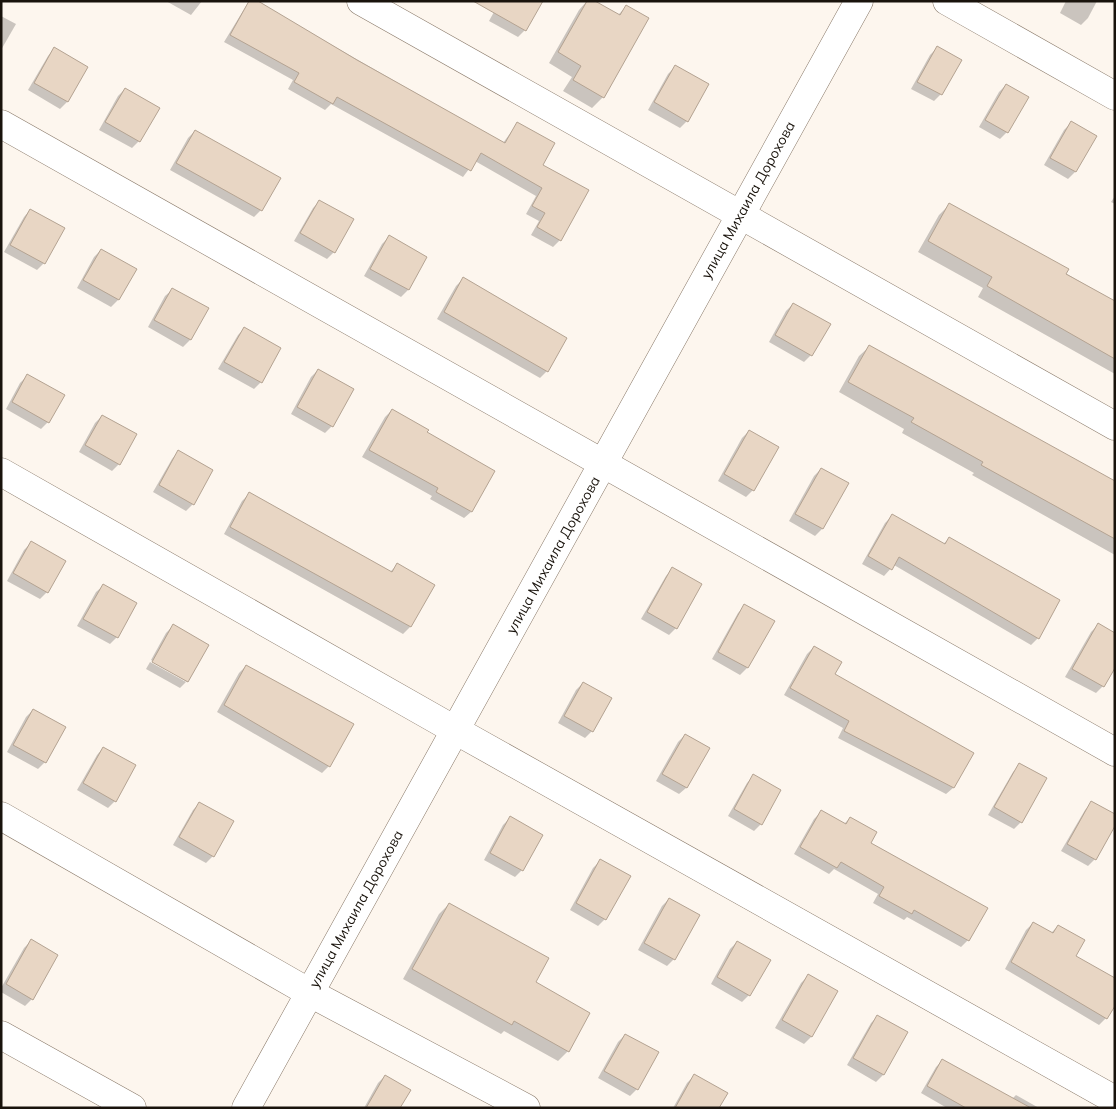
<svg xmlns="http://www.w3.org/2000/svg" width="1116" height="1109" font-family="Mulish,sans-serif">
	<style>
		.shadow { fill: #0003 }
		.building { fill: #e8d6c4; stroke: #b4a392 }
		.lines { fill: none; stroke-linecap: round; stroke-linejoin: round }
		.minor-casing { stroke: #897969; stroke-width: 29 }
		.minor { stroke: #fff; stroke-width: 28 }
		.labels { text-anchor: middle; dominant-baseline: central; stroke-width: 4.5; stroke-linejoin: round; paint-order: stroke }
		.street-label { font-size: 14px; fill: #19130c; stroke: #fff }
	</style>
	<rect width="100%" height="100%" fill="#fdf6ee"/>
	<!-- shadow -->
	<g class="shadow">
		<polygon points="166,1 202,1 191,15"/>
		<polygon points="249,1 255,1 503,143 517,124 541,166 560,240 553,247 531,235 539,221 526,214 536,196 475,161 463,177 331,104 325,110 288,89 293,80 224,42"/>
		<polygon points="500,1 525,30 518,37 489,21"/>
		<polygon points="587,1 618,15 626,7 603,97 592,108 563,91 572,77 549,63 579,10"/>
		<polygon points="1066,1 1097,1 1088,18 1081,25 1060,13"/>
		<polygon points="1,16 16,24 1,50"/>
		<polygon points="937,48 941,94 934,101 911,89 930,55"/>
		<polygon points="54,49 86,67 67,102 60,109 28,90 48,56"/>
		<polygon points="675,67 687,121 680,128 648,110 668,74"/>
		<polygon points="1006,85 1007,132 1000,139 979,127 999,92"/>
		<polygon points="125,89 139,141 132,148 99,130 118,96"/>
		<polygon points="1071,123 1095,136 1075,172 1068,179 1044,165 1064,130"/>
		<polygon points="195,131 279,178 261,210 254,217 170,170 188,138"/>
		<polygon points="1115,196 1115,204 1111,202"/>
		<polygon points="320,201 334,252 327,259 294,241 313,208"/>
		<polygon points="949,205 1115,302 1115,374 978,297 983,288 918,252 939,215"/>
		<polygon points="30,210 44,263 37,270 4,252 24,217"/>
		<polygon points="389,237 426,257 408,290 401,297 364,276 382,244"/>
		<polygon points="101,250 135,269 118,300 111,307 77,288 94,257"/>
		<polygon points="463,279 547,371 540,378 437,319 456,286"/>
		<polygon points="172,290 207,309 190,340 183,347 148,327 165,296"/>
		<polygon points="793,304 811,355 804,362 769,342 786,311"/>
		<polygon points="245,328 280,348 261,382 254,389 218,369 238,335"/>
		<polygon points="870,346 1115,482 1115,555 972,475 974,473 902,433 904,429 839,392 859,356"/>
		<polygon points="318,370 332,426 325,433 291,414 311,377"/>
		<polygon points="27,376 48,422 41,429 6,409 20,383"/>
		<polygon points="392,410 471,512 464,518 430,499 432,496 362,457 385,417"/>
		<polygon points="102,416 119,464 112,471 79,452 95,423"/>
		<polygon points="749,431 753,490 746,497 718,481 742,438"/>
		<polygon points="178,452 193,504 186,511 153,492 172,459"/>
		<polygon points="821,469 847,484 822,529 815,536 789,521 814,476"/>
		<polygon points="249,494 390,572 397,565 433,585 410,627 403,634 224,534 242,501"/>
		<polygon points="892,516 943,544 949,539 1038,638 1031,645 894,565 884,576 862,564 885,523"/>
		<polygon points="31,543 47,592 40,599 7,581 24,550"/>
		<polygon points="673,569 676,628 669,635 641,619 666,576"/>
		<polygon points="103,586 117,637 110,644 77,626 96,592"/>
		<polygon points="745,606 773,622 747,668 740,675 712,659 738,613"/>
		<polygon points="1098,625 1115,665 1103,686 1096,693 1065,677 1091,632"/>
		<polygon points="173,626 207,645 187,682 151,660 166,633"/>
		<polygon points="814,647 833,674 972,753 953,788 946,794 838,738 843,728 784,695 807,654"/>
		<polygon points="150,662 186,682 180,688 146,669"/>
		<polygon points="246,666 329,766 322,773 217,712 239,673"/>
		<polygon points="583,683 592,731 585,738 558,723 576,690"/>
		<polygon points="33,710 45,762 38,769 7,752 26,717"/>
		<polygon points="685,735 708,748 686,788 679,794 656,781 678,742"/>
		<polygon points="103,748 115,801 108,808 77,790 97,755"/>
		<polygon points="1020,765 1045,779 1021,822 1014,829 988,815 1013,772"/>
		<polygon points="754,776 761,824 754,831 728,816 747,783"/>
		<polygon points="200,803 213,856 206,863 173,845 193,810"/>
		<polygon points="1092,803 1095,859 1088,866 1061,851 1085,810"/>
		<polygon points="821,812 844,824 850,818 869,844 968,940 961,947 907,917 904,920 873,903 878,894 834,869 829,874 794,854 814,819"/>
		<polygon points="510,818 522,870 515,877 484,860 503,825"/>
		<polygon points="600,861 605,919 598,926 570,910 593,868"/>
		<polygon points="669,899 698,916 674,959 667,966 638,950 662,906"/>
		<polygon points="449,904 534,983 568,1051 558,1061 504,1031 501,1034 403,979 439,914"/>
		<polygon points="1033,923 1051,933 1058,926 1106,1018 1099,1025 1005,969 1026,930"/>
		<polygon points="31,941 32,999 25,1006 1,992 1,988 24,948"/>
		<polygon points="737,942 749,995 742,1002 711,984 730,949"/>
		<polygon points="808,976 836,992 811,1037 804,1044 775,1028 801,983"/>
		<polygon points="878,1016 907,1032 883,1075 876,1082 847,1065 871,1023"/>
		<polygon points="625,1035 637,1089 630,1096 598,1078 618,1042"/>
		<polygon points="943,1060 1012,1099 1016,1095 1039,1108 947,1108 921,1093 936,1067"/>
		<polygon points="385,1076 399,1108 364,1108 378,1083"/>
		<polygon points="694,1076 718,1108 673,1108 687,1083"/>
	</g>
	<!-- building -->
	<g class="building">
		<polygon points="249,1 258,1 357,60 505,143 517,122 555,143 543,165 589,190 561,241 537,227 545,213 532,206 542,188 481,153 471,171 337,97 333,104 294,82 299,73 230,35"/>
		<polygon points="473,1 543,1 526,31"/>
		<polygon points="587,1 595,1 620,15 626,5 649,18 604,98 573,80 581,66 558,52"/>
		<polygon points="937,46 962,60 942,95 917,82"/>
		<polygon points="54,47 88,67 68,102 34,83"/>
		<polygon points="675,65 709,84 688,122 654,102"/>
		<polygon points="1006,84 1029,97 1008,133 985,120"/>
		<polygon points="125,88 160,108 140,142 105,122"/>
		<polygon points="1071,121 1097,136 1076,172 1050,158"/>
		<polygon points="195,130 281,178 262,211 176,163"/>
		<polygon points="319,200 354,219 335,253 300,233"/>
		<polygon points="949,203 1069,269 1066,274 1115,301 1115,359 987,286 992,277 928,241"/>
		<polygon points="30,209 65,228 45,264 10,245"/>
		<polygon points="389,235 427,257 409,290 370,269"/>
		<polygon points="101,249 137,269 119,300 83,280"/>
		<polygon points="463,277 567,338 548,372 444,312"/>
		<polygon points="172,288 209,308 191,340 154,320"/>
		<polygon points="793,303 831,324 812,356 775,335"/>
		<polygon points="244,327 281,348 262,383 224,362"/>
		<polygon points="869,345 1115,481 1115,539 981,465 983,462 911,422 914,418 848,382"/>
		<polygon points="318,369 354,389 333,427 297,407"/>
		<polygon points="27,374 65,395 49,423 12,402"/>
		<polygon points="392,409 429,430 427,432 495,471 472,512 436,492 438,488 369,450"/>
		<polygon points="102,415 137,434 120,465 85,445"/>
		<polygon points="749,430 779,447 754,491 724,474"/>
		<polygon points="178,450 213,470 194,505 159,485"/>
		<polygon points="821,468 849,483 823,529 795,514"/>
		<polygon points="249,492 392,572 397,563 435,585 411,627 230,527"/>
		<polygon points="892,514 945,544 949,537 1060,600 1039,639 899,557 892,570 868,556"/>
		<polygon points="31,541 66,561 48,593 13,573"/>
		<polygon points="672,567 702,584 677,629 647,612"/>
		<polygon points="103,584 137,603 118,638 83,619"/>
		<polygon points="744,604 775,621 748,668 718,652"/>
		<polygon points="1098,623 1115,633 1115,668 1104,687 1072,669"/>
		<polygon points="173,624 209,645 188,682 152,662"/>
		<polygon points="814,646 842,662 835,674 974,753 954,788 844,731 849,721 790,688"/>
		<polygon points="246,665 354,724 330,767 224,705"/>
		<polygon points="583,682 612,698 593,732 564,716"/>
		<polygon points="33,709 66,727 46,763 13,745"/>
		<polygon points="685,734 710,748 687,788 662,774"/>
		<polygon points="103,747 136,765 116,802 83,783"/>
		<polygon points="1019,763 1047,778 1022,823 994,807"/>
		<polygon points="753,774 781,790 762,825 734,809"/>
		<polygon points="1091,801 1115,814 1115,826 1096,860 1067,844"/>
		<polygon points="199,802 234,821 214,857 179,837"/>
		<polygon points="821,810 846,824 850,817 877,832 871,843 988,908 969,941 914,910 912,914 879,896 884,887 841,862 837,868 800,847"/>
		<polygon points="510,816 543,835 523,871 490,853"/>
		<polygon points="600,859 631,876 606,920 576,903"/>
		<polygon points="669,898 700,915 675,960 644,943"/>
		<polygon points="449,903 549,958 536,982 590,1013 569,1052 514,1021 512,1025 412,969"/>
		<polygon points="1033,922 1053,933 1058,925 1085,940 1076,956 1115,978 1115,1006 1107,1019 1011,962"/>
		<polygon points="31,939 58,955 33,1000 6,984"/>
		<polygon points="737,941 771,960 750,996 717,977"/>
		<polygon points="808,974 838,991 812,1037 782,1020"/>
		<polygon points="877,1015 908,1032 884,1075 853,1058"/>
		<polygon points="625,1034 659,1052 638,1090 604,1071"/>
		<polygon points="942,1059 1031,1108 966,1108 927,1086"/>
		<polygon points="694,1074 728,1093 719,1108 675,1108"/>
		<polygon points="385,1075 411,1090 400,1108 366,1108"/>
	</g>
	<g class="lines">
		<defs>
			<g id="minor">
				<polyline points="361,1 1115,426"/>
				<polyline points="947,1 1115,96"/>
				<polyline points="1,124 1115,752"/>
				<polyline points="1,472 455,730 1115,1100"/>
				<polyline points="1,816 310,993 526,1108"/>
				<polyline points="1,1035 132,1108"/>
				<polyline points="246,1108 859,1"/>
			</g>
		</defs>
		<!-- minor casing -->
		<use href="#minor" class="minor-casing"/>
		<!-- minor -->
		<use href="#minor" class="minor"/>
	</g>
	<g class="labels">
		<!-- street labels -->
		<g class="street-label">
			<text transform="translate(748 200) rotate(-61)">улица Михаила Дорохова</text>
			<text transform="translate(553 555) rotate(-61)">улица Михаила Дорохова</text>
			<text transform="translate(356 909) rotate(-61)">улица Михаила Дорохова</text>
		</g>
	</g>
	<!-- border -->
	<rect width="1116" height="1109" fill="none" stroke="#19130c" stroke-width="5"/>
</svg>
